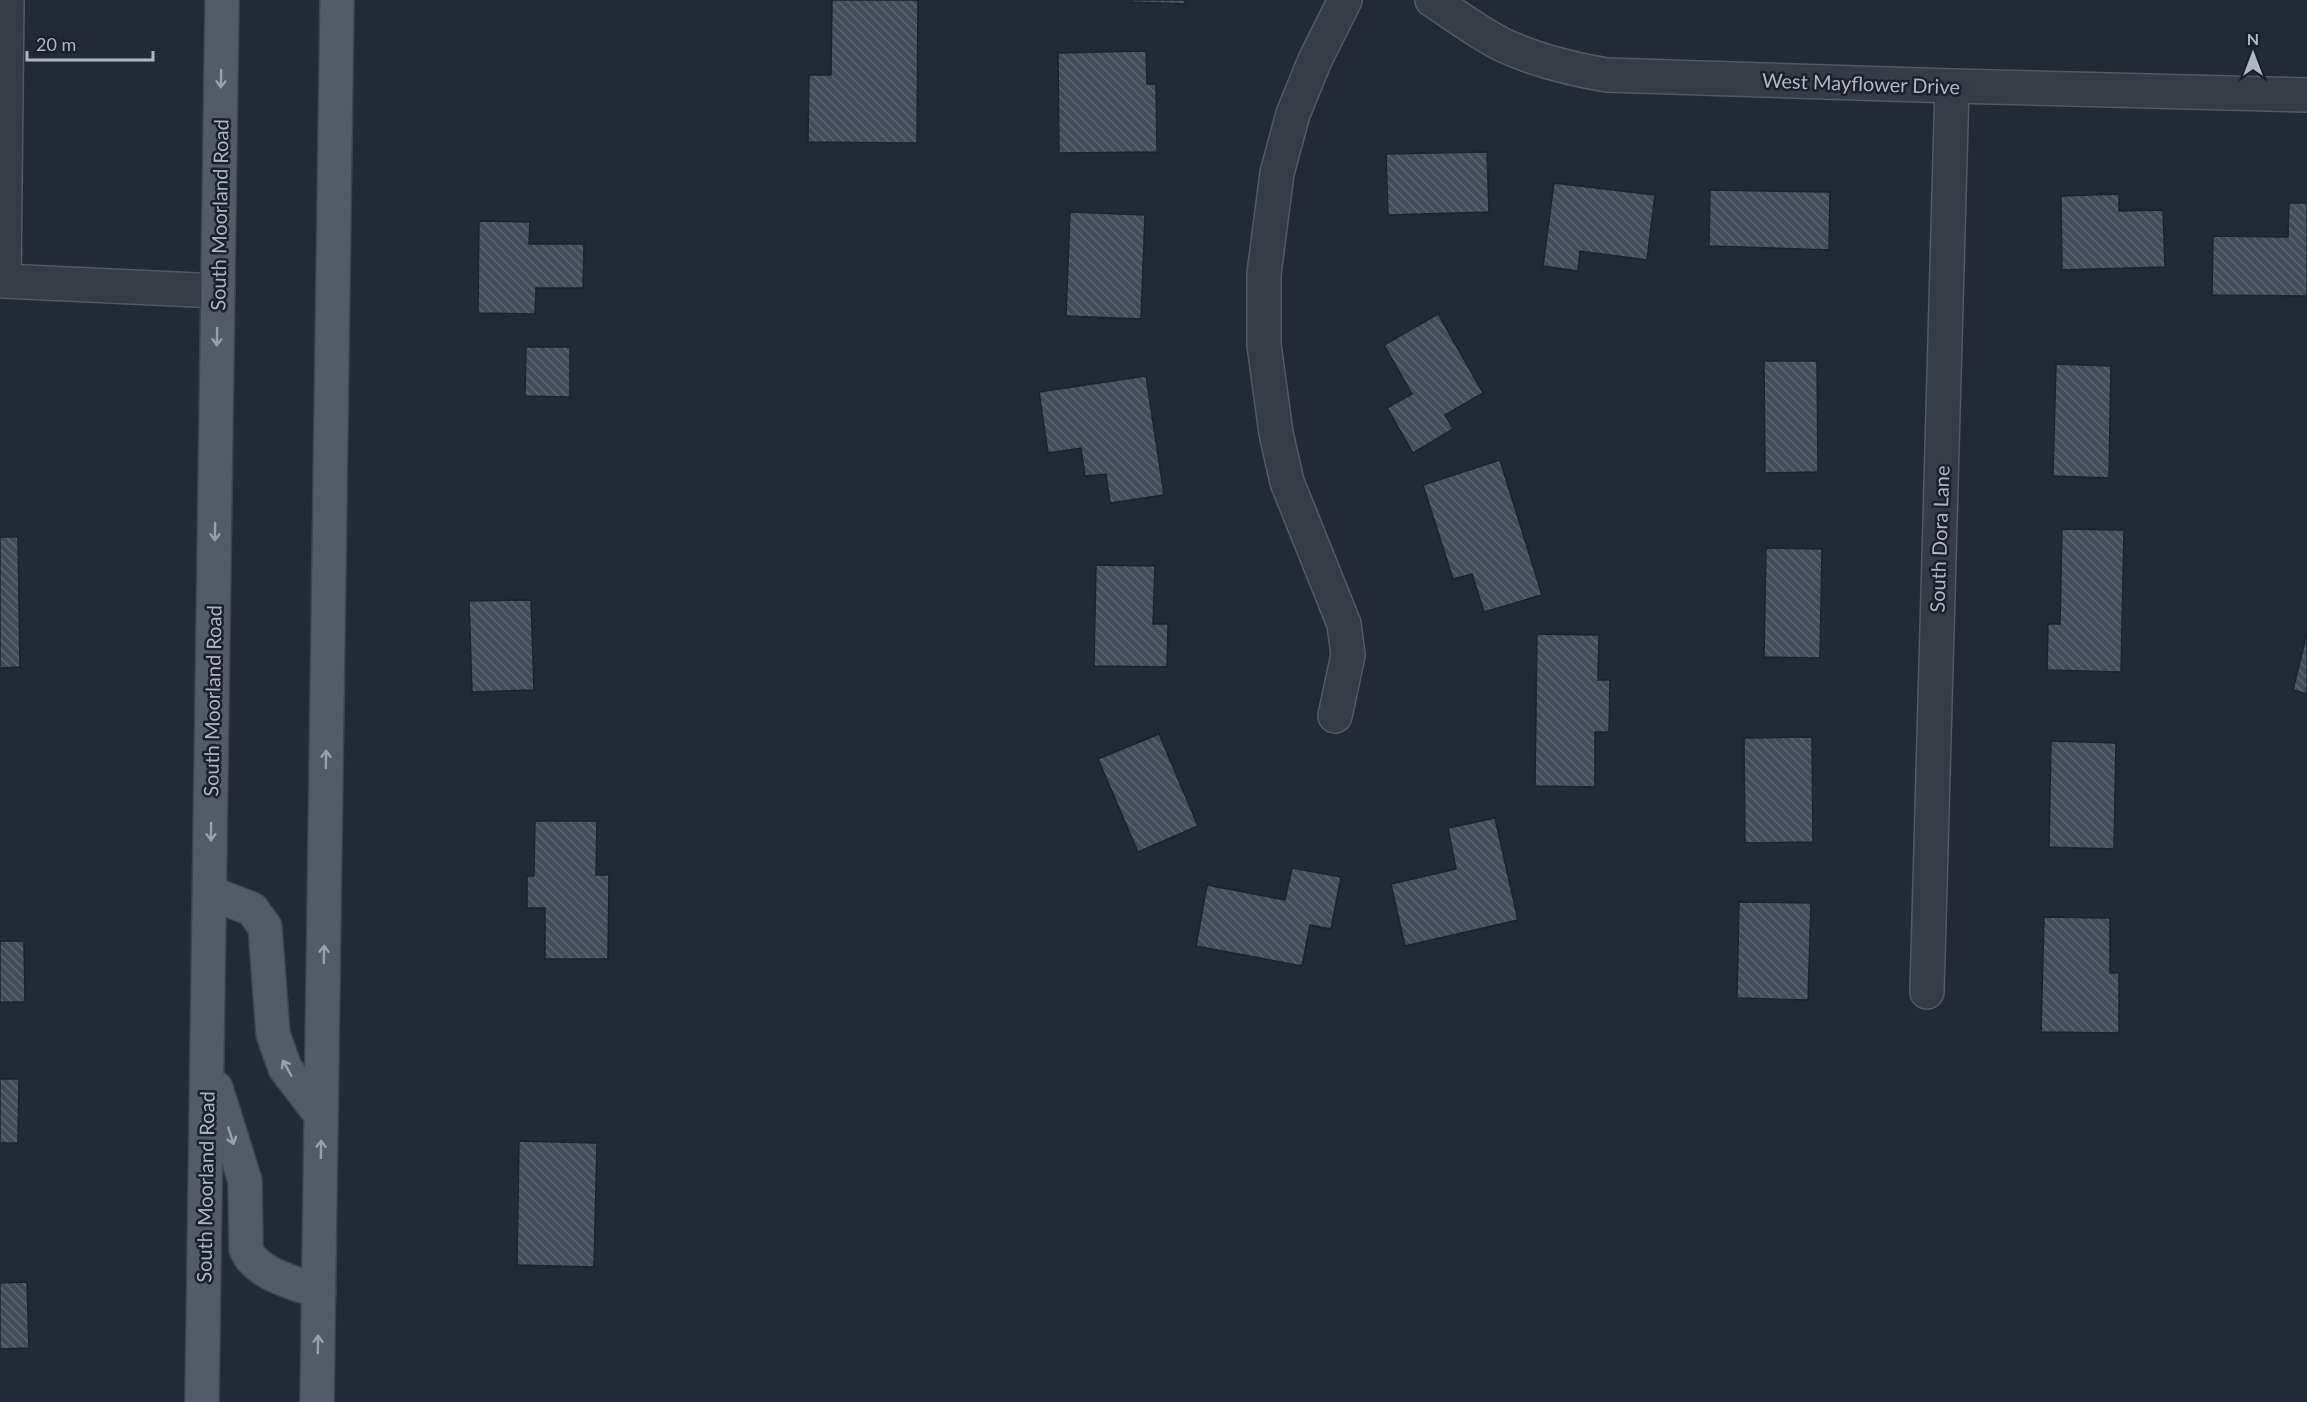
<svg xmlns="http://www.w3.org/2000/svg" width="2307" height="1402" font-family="Lato,sans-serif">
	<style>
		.building { fill: url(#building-back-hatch); stroke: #1d232d; stroke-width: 1.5 }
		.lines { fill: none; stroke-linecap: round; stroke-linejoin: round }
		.minor-casing { stroke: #535a64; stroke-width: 36 }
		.major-casing { stroke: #3f4550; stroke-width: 36 }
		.minor { stroke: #353c46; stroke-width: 33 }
		.major { stroke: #535b66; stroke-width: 33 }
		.oneway { stroke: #99a0ac }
		.labels { text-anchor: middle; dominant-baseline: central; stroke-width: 5; stroke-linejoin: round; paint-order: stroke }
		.street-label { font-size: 20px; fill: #b0b7c3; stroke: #1b212b }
	</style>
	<defs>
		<pattern id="building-back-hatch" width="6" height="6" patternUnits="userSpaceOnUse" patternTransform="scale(1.5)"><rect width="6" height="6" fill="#434d5a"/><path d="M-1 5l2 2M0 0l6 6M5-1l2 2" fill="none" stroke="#5c6470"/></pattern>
	</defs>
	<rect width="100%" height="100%" fill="#222a36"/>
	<!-- building -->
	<g class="building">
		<polygon points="832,0 918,0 917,143 808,142 809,75 831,75"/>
		<polygon points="1131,0 1185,0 1185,4 1131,2"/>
		<polygon points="1146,51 1147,84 1156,84 1157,152 1059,153 1058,53"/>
		<polygon points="1487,152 1489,212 1388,215 1386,154"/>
		<polygon points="1554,183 1655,195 1647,260 1580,251 1578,271 1543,266"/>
		<polygon points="1710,190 1830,192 1829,250 1709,246"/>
		<polygon points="2119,194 2119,211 2163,210 2165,267 2062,270 2061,196"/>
		<polygon points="2289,203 2307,203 2307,296 2212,295 2213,236 2288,237"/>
		<polygon points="1070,212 1145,215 1141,319 1066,316"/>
		<polygon points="479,221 530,222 529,244 584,244 583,288 536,288 535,314 478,313"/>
		<polygon points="1438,314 1483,393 1445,415 1453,429 1413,453 1387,408 1412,394 1384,345"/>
		<polygon points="526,347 570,347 570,397 525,396"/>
		<polygon points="1764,361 1817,361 1818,472 1765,473"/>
		<polygon points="2056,364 2111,366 2109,478 2053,476"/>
		<polygon points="1146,376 1164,495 1110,503 1106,474 1085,476 1081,448 1048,453 1039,392"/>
		<polygon points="1500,460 1542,595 1484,612 1472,574 1453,579 1423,485"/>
		<polygon points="2062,529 2124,530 2121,672 2047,670 2048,624 2060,624"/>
		<polygon points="0,537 18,537 20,667 0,668"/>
		<polygon points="1766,548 1822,549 1820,658 1764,657"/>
		<polygon points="1096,565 1155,566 1153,624 1168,624 1167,667 1094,666"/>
		<polygon points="531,600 534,690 472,692 469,601"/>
		<polygon points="2307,633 2307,694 2293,690"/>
		<polygon points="1537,634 1599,635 1598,680 1610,680 1609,732 1595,732 1595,787 1535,786"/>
		<polygon points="1159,734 1198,826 1138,852 1098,759"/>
		<polygon points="1812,737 1813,842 1745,843 1744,738"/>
		<polygon points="2051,741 2116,743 2114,849 2049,847"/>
		<polygon points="1495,818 1518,920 1405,946 1391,884 1456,869 1448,828"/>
		<polygon points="535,821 597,821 596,875 609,875 608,959 545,959 545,908 527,908 527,876 534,876"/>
		<polygon points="1292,868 1341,877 1331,929 1310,925 1302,966 1196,946 1207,885 1285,900"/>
		<polygon points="1739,902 1811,903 1808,1000 1737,998"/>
		<polygon points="2044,917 2110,918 2110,973 2119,973 2119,1033 2041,1032"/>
		<polygon points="0,941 24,941 25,1002 0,1002"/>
		<polygon points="0,1079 19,1079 18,1143 0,1143"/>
		<polygon points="519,1141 597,1143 594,1267 517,1265"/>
		<polygon points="27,1282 29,1348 0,1349 0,1283"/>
	</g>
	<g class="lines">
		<defs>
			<g id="minor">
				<polyline points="7,0 4,281 218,291"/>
				<path d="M1432,0C1455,15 1479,33 1503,45C1537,61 1571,69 1607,75L1952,86L2307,95"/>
				<polyline points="1335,716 1348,655 1344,624 1287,482 1276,433 1264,345 1264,274 1277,173 1293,114 1315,60 1345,0"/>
				<polyline points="1927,992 1952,86"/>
			</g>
			<g id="major">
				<polyline points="210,893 252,909 265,927 273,1034 285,1068 321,1115"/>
				<path d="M216,1088L245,1181L246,1249C255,1274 296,1283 319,1292"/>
				<polyline points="202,1402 222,0"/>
				<polyline points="317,1402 337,0"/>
			</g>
		</defs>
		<!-- minor casing -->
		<use href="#minor" class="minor-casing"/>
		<!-- major casing -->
		<use href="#major" class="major-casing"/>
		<!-- minor -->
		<use href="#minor" class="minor"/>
		<!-- major -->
		<use href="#major" class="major"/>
	</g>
	<!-- one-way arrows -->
	<defs><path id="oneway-shaft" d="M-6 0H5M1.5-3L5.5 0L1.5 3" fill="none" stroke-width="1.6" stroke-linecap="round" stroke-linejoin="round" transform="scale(1.5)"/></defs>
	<g class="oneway">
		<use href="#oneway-shaft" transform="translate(221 79) rotate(91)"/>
		<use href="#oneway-shaft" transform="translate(217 337) rotate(91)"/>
		<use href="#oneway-shaft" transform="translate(215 532) rotate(91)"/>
		<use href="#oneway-shaft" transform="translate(326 759) rotate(-89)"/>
		<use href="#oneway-shaft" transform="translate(211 832) rotate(91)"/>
		<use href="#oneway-shaft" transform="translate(324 954) rotate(-89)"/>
		<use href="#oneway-shaft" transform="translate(287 1068) rotate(-119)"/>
		<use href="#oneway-shaft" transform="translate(231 1136) rotate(72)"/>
		<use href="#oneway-shaft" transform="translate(321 1149) rotate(-89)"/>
		<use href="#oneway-shaft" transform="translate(318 1344) rotate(-89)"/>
	</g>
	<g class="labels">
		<!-- street labels -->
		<g class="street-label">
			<text transform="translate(1861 83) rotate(2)">West Mayflower Drive</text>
			<text transform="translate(219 215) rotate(-89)">South Moorland Road</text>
			<text transform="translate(1939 539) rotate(-88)">South Dora Lane</text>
			<text transform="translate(212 701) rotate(-89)">South Moorland Road</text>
			<text transform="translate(205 1187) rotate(-89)">South Moorland Road</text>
		</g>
	</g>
	<!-- north arrow -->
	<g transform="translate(2253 54)" stroke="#1b212b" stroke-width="4.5" paint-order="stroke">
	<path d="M0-4.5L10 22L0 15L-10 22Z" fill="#b0b7c3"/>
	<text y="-9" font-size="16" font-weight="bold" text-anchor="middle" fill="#b0b7c3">N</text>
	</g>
	<!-- scale -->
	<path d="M27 51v9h126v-9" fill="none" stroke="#b0b7c3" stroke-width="3"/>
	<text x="36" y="51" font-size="18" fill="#b0b7c3" stroke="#1b212b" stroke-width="4.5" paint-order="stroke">20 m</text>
</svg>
